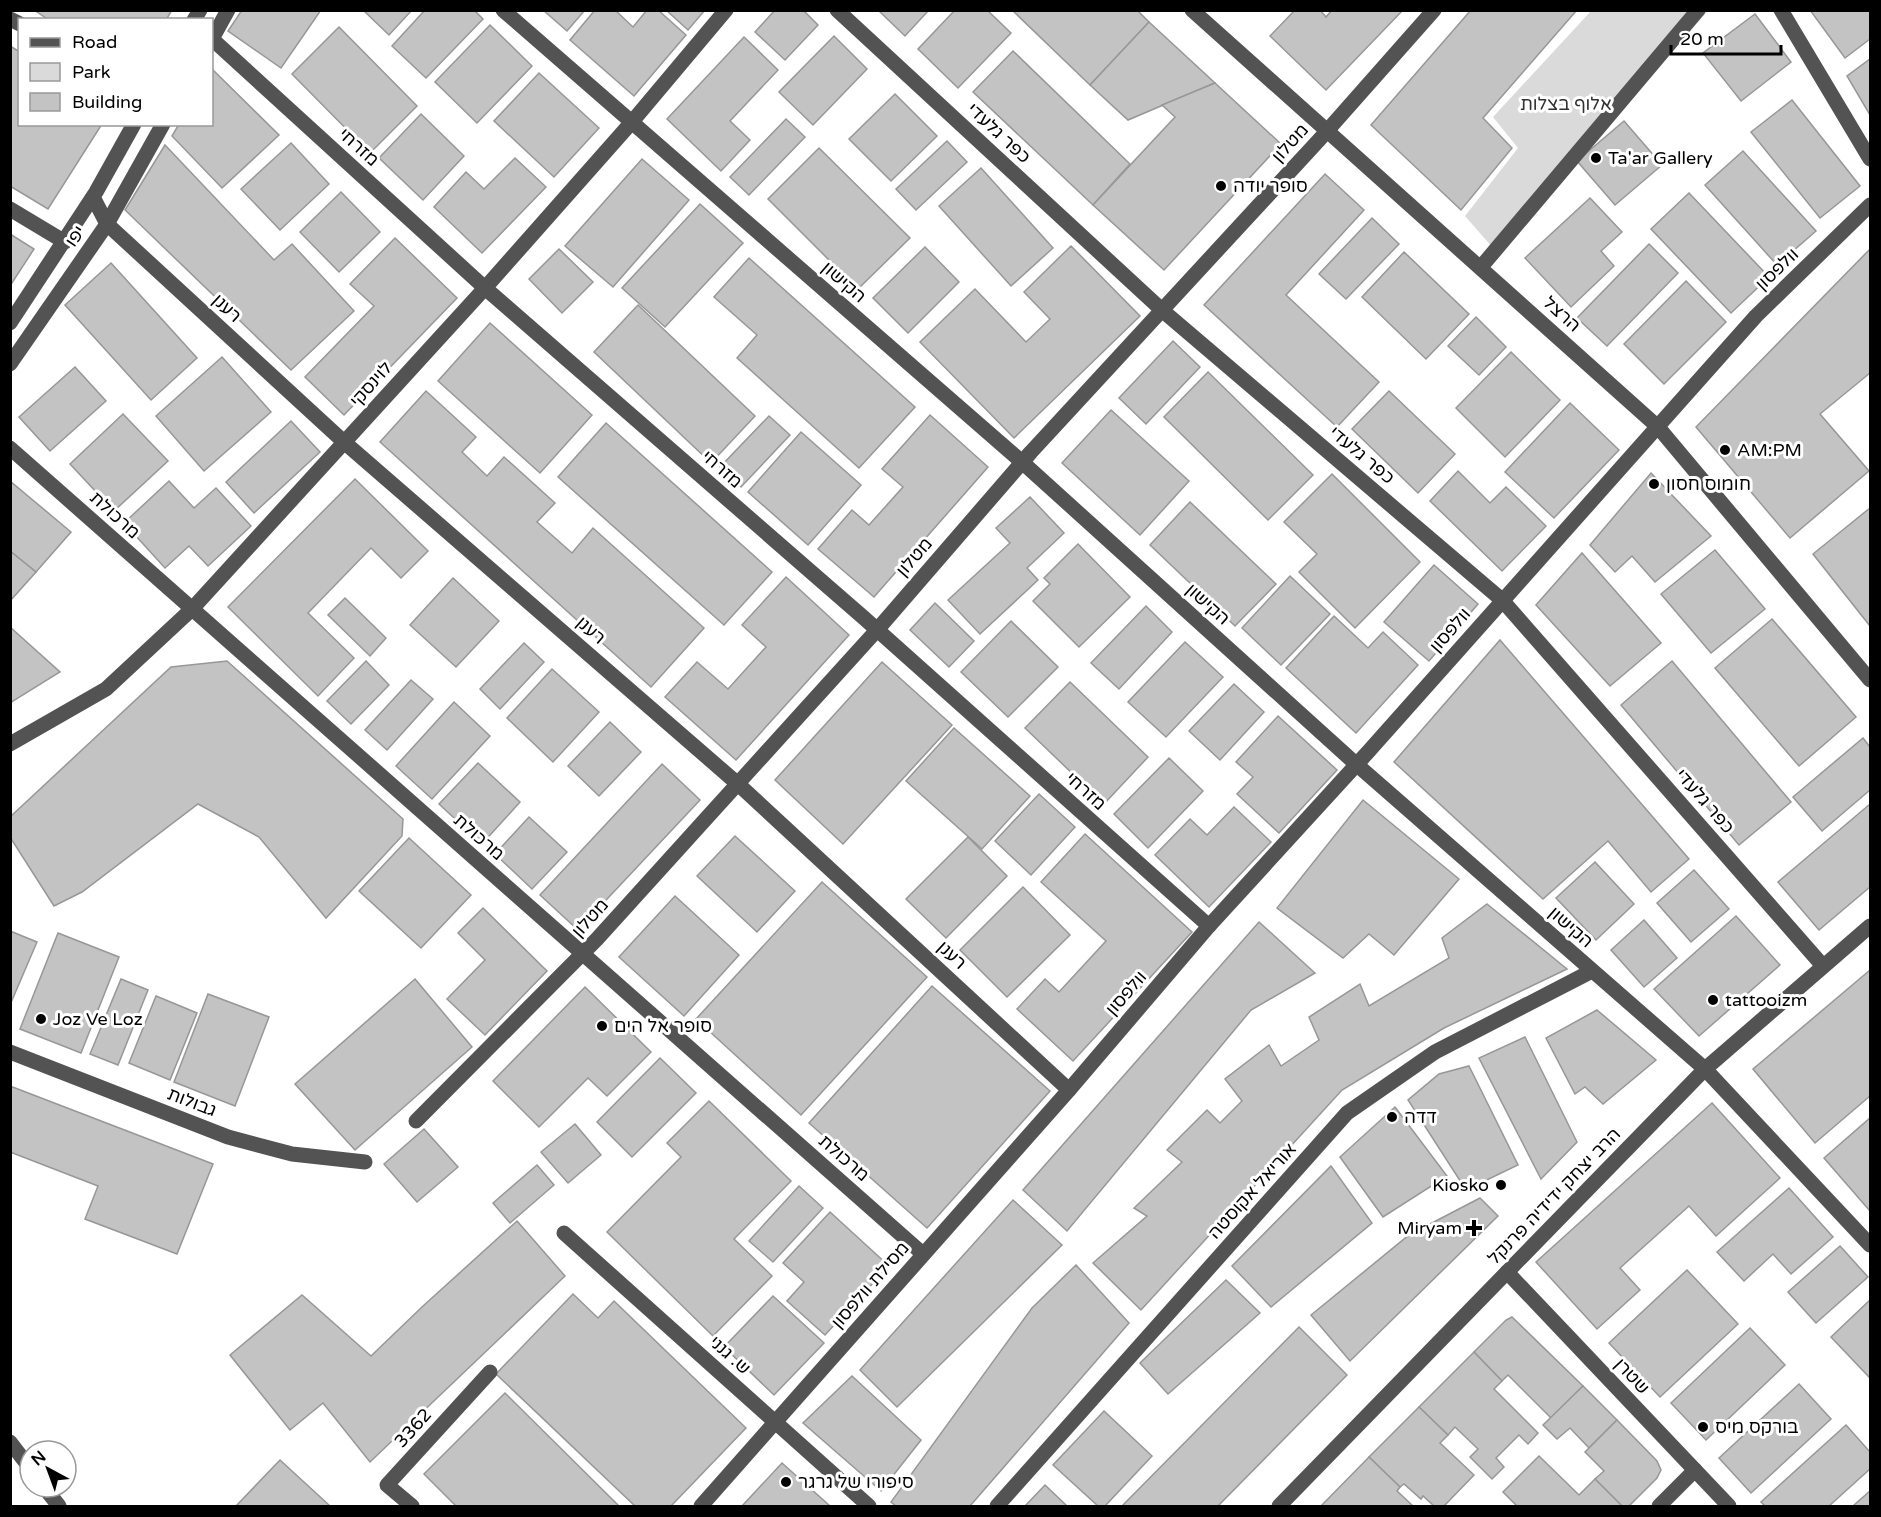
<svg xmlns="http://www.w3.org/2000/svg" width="1881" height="1517" font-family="'Varela Round',Heebo,sans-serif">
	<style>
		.green { fill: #dadada }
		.building { fill: #c3c3c3; stroke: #979797; stroke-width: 1.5 }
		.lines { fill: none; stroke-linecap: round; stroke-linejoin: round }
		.minor { stroke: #535353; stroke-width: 15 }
		.poi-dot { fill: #000; stroke: #fff; stroke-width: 2 }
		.labels { text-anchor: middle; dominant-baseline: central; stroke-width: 6; stroke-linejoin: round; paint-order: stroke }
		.park-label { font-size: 18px; fill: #313131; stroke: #fff }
		.street-label { font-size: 18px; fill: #000; stroke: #fff }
		.poi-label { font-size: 18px; fill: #000; stroke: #fff; text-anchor: start }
	</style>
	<rect width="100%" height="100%" fill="#fff"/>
	<!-- green -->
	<polygon class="green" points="1591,11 1708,11 1575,161 1500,256 1465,216 1518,148 1493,117"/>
	<!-- building -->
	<g class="building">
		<polygon points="34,10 172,10 166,20 49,20"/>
		<polygon points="242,10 321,10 281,68 228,31"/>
		<polygon points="363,10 412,10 389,35"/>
		<polygon points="425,10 474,10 483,19 426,78 392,46"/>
		<polygon points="543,10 585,10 567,31"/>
		<polygon points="595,10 615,10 633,27 647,10 658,10 686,35 634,96 570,40"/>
		<polygon points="666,10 705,10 688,30"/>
		<polygon points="775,10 803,10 818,25 785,60 755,32"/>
		<polygon points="878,10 929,10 905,36"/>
		<polygon points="955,10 987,10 1011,33 958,88 918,49"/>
		<polygon points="1012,10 1137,10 1149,22 1090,85"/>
		<polygon points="1295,10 1320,10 1326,17 1332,10 1403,10 1326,90 1270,36"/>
		<polygon points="1471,10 1577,10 1483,118 1512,148 1461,210 1371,125"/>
		<polygon points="1810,10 1870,10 1870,39 1845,58"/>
		<polygon points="1755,14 1791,62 1741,101 1703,53"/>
		<polygon points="1149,22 1215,83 1128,120 1090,85"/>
		<polygon points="490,25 532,66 477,123 435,82"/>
		<polygon points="339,27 417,106 370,153 292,74"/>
		<polygon points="834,36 867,69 813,125 779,92"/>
		<polygon points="744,37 778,70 730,121 750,140 721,171 667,119"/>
		<polygon points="10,46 20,52 20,124 102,124 48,209 10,186"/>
		<polygon points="1013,51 1130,164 1093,205 973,92"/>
		<polygon points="1870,59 1870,115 1847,76"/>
		<polygon points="212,69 279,135 222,188 172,136 179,124 212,124"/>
		<polygon points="539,73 599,128 554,177 494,121"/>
		<polygon points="1215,83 1281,144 1164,270 1093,205 1175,117 1162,105"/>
		<polygon points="895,94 937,136 891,181 849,139"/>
		<polygon points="1792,100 1860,186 1820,218 1751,132"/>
		<polygon points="421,114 464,156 423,200 379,158"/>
		<polygon points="786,119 805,137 749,195 730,177"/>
		<polygon points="1624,121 1662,165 1615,205 1577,161"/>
		<polygon points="947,141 967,162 916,210 896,189"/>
		<polygon points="291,143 329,184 280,230 241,189"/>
		<polygon points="165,145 274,260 292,244 354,311 291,370 125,210"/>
		<polygon points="819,148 910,238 858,289 768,199"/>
		<polygon points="1743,151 1816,231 1777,265 1705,185"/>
		<polygon points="515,158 546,187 482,253 434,207 466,172 484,189"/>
		<polygon points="642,159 689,200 613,287 565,246"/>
		<polygon points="981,168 1053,248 1011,286 939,206"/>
		<polygon points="1325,174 1364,210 1286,295 1379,382 1337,427 1204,305"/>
		<polygon points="341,192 380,232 339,272 300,232"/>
		<polygon points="1689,193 1769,277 1731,313 1651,229"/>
		<polygon points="1590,198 1622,232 1601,251 1614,266 1571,307 1525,258"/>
		<polygon points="700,204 743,243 665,327 622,288"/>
		<polygon points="1372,218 1399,244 1346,299 1319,274"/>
		<polygon points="10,234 34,249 10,286"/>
		<polygon points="395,238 457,298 344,415 305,377 374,306 350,284"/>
		<polygon points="1649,244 1678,273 1607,346 1577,318"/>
		<polygon points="1071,246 1140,316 1014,438 920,342 975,289 1026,342 1050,319 1024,292"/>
		<polygon points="925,247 959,282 908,333 873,298"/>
		<polygon points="559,249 593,282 562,313 529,279"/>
		<polygon points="1870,249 1870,373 1820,414 1869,471 1790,538 1696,427"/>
		<polygon points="1404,252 1469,314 1426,359 1362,297"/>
		<polygon points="749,258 915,407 859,468 737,358 757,335 714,297"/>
		<polygon points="111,263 197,358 151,400 65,305"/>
		<polygon points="1686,281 1726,322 1664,384 1624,344"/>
		<polygon points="638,305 755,416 711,463 594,352"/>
		<polygon points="1476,317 1506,347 1479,375 1448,346"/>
		<polygon points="490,323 592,415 540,473 438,381"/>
		<polygon points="1173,341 1200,367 1146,424 1119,398"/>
		<polygon points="1511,352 1560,400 1505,457 1456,408"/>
		<polygon points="222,357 271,412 204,471 156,416"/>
		<polygon points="75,367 106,401 50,451 19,417"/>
		<polygon points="1208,372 1313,475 1268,520 1164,417"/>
		<polygon points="426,391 476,437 462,452 487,476 504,457 555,503 537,522 572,553 593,528 704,628 651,687 380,442"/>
		<polygon points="1389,391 1455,454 1418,493 1352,429"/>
		<polygon points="1570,403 1619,450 1554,518 1505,472"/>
		<polygon points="1111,410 1189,481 1140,535 1062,463"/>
		<polygon points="123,414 168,461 114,511 70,464"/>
		<polygon points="930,415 988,467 874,597 818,549 852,510 869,525 903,487 882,469"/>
		<polygon points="769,416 790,435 741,487 720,467"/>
		<polygon points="291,421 320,452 254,513 226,482"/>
		<polygon points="606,423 772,572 724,625 558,477"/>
		<polygon points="801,432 861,485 808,545 748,492"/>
		<polygon points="1458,471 1490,503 1506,487 1546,526 1502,571 1430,501"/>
		<polygon points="1651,473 1711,536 1655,582 1632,556 1615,572 1590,545"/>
		<polygon points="1332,474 1420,562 1355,628 1299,572 1317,554 1284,522"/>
		<polygon points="355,479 428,551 401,578 371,548 308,613 354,658 318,696 228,607"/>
		<polygon points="10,481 71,532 36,572 10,551"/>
		<polygon points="169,481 194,508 216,488 251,526 208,566 189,546 165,568 124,523"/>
		<polygon points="1030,497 1064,533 1027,568 1038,580 980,634 948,600 1010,543 996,528"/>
		<polygon points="1190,502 1276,584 1235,626 1150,545"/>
		<polygon points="1870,508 1870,626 1813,554"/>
		<polygon points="1078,544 1130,597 1079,647 1033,601 1050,584 1044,578"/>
		<polygon points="1715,550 1765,609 1711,653 1661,594"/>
		<polygon points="10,551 36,572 10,601"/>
		<polygon points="1582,553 1661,643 1610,686 1536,605"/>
		<polygon points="1434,565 1478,604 1429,661 1384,622"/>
		<polygon points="1290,576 1330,614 1281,665 1242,628"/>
		<polygon points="786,577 849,635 736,760 665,697 697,662 728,689 766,647 742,625"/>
		<polygon points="453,578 499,621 456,667 410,625"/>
		<polygon points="345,598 386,638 370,656 328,615"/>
		<polygon points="935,603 974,641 949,667 910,630"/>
		<polygon points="1146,606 1172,632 1119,689 1091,663"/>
		<polygon points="1334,616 1368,648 1383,632 1418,665 1356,733 1286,668"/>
		<polygon points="1772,619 1856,717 1799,766 1715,668"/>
		<polygon points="1011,621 1058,667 1008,717 961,672"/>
		<polygon points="10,627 60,672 10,703"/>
		<polygon points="1500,640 1689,859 1651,892 1608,841 1543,899 1394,762"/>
		<polygon points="1185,642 1223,677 1166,737 1128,702"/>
		<polygon points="524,643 544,662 500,709 480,689"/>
		<polygon points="227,661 403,819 402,836 326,918 259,837 198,804 82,892 54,906 10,837 10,817 171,667"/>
		<polygon points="366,661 389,685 351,724 327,701"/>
		<polygon points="1672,661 1791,802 1739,845 1621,705"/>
		<polygon points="882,662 952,725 843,844 775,780"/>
		<polygon points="552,669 599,712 553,762 507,718"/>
		<polygon points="411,680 433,699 387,750 365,730"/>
		<polygon points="1070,682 1148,757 1104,804 1025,728"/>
		<polygon points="1234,684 1264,712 1220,760 1189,731"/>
		<polygon points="454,702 490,736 432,799 396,766"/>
		<polygon points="1278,716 1337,770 1279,833 1237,794 1253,777 1236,762"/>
		<polygon points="610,722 641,752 599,796 568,766"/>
		<polygon points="954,728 1030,796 982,849 906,781"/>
		<polygon points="1863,738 1870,747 1870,790 1822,831 1793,797"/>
		<polygon points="1169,758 1203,791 1148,848 1114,814"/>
		<polygon points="478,763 520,802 482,844 439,804"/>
		<polygon points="662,764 700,800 578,930 540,895"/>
		<polygon points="1039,794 1075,827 1031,875 995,841"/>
		<polygon points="1363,800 1459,879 1394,955 1369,934 1343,958 1277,908"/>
		<polygon points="1870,804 1870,887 1819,930 1778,882"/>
		<polygon points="1234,807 1271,842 1209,907 1155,855 1190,819 1207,835"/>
		<polygon points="529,817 567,852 532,889 495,854"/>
		<polygon points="1085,834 1192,932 1073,1061 1017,1009 1045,979 1059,992 1106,941 1041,882"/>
		<polygon points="735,836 795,891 757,932 697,876"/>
		<polygon points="968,837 1007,876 946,938 906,899"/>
		<polygon points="409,838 471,895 421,948 359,891"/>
		<polygon points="1595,862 1634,904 1596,940 1556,898"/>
		<polygon points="1694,870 1729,909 1691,942 1657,903"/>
		<polygon points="822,882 927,977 801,1115 696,1019"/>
		<polygon points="1023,887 1070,935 1007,997 960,950"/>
		<polygon points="675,896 739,955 684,1016 619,957"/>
		<polygon points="1487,904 1567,969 1444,1028 1342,1090 1141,1310 1093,1263 1147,1216 1134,1208 1182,1162 1167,1150 1207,1110 1220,1123 1242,1101 1225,1079 1269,1045 1281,1066 1319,1040 1309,1017 1360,984 1369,1006 1449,958 1442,938"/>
		<polygon points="483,908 547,971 485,1035 447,999 485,960 458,933"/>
		<polygon points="1736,916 1780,965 1699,1036 1654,989"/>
		<polygon points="1644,920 1677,958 1644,987 1611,950"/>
		<polygon points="1259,922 1315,973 1251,1010 1067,1231 1023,1190"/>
		<polygon points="10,931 37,942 10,1005"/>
		<polygon points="58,933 119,957 81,1053 20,1029"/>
		<polygon points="1870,970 1870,1096 1815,1143 1753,1069"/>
		<polygon points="121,979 148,990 118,1065 90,1054"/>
		<polygon points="415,979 472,1047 355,1150 295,1084"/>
		<polygon points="932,986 1050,1091 927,1228 809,1123"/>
		<polygon points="585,987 651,1052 607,1096 588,1078 539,1127 493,1081"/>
		<polygon points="208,994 269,1017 235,1106 174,1082"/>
		<polygon points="156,996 197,1013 170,1080 129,1063"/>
		<polygon points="1597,1010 1656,1060 1603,1104 1585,1087 1575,1094 1546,1038"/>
		<polygon points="1525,1037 1577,1142 1541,1179 1479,1058"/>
		<polygon points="660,1058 696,1093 632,1157 597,1122"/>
		<polygon points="1469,1066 1518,1165 1466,1190 1408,1100 1439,1074"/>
		<polygon points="10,1086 213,1164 177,1254 85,1219 98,1186 10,1152"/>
		<polygon points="709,1101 791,1181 734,1239 772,1276 713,1336 607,1232 681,1157 667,1143"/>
		<polygon points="1712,1103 1780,1178 1716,1236 1689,1206 1620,1268 1640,1290 1597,1329 1536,1262"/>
		<polygon points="1395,1107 1447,1176 1383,1217 1340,1157"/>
		<polygon points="1870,1118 1870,1211 1824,1158"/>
		<polygon points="575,1124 601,1155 568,1183 541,1152"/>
		<polygon points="424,1129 458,1167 417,1202 384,1164"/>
		<polygon points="537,1165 554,1185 510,1223 493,1203"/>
		<polygon points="1331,1166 1372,1223 1271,1307 1232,1266"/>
		<polygon points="799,1186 823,1208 773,1262 749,1241"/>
		<polygon points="1789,1188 1833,1237 1791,1274 1773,1254 1744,1281 1717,1252"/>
		<polygon points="1480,1198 1498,1216 1350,1361 1311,1315 1409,1235"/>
		<polygon points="1013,1200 1062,1245 897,1407 860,1370"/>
		<polygon points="830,1212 889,1266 825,1335 787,1301 804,1282 783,1263"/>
		<polygon points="517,1221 565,1276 370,1462 323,1403 290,1430 230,1355 302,1295 371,1356 423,1306"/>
		<polygon points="1840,1246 1868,1277 1816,1323 1788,1292"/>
		<polygon points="1076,1265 1129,1323 970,1506 896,1506 891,1502 1032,1308"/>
		<polygon points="1687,1270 1738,1324 1660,1397 1609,1343"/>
		<polygon points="1226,1280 1260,1313 1168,1394 1140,1363"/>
		<polygon points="573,1294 598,1318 614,1301 746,1428 671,1506 635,1506 496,1374"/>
		<polygon points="773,1296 824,1343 774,1395 724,1347"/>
		<polygon points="1870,1300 1870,1378 1831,1337"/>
		<polygon points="1512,1317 1583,1386 1551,1418 1508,1375 1502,1381 1474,1352 1506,1320"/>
		<polygon points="1299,1327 1347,1375 1218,1506 1122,1506"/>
		<polygon points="1750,1328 1785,1365 1706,1440 1671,1403"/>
		<polygon points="1474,1352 1502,1381 1494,1389 1538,1433 1528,1444 1519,1435 1496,1458 1504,1467 1492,1479 1470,1457 1478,1449 1455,1427 1448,1435 1419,1407"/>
		<polygon points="852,1376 921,1440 881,1491 803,1423"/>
		<polygon points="1799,1384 1831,1419 1751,1493 1719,1458"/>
		<polygon points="1583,1386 1617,1420 1589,1448 1570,1428 1557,1439 1543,1425"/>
		<polygon points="505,1393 619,1506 456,1506 424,1474"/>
		<polygon points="1419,1407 1448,1435 1440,1443 1474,1475 1444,1506 1434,1506 1423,1496 1421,1499 1404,1484 1400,1487 1369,1457"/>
		<polygon points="1104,1411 1152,1456 1105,1506 1098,1506 1053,1465"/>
		<polygon points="1617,1420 1657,1461 1661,1470 1657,1478 1629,1506 1622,1506 1595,1479 1604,1471 1585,1452"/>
		<polygon points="1846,1425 1870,1452 1870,1469 1829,1506 1765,1506 1761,1502"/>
		<polygon points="1539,1456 1579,1495 1595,1479 1622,1506 1517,1506 1503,1492"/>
		<polygon points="1369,1457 1400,1487 1397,1491 1413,1506 1321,1506"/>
		<polygon points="280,1460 330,1506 236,1506"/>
		<polygon points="782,1463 830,1506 742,1506"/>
		<polygon points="1045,1485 1067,1506 1025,1506"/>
		<polygon points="1870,1491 1870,1506 1853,1506"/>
	</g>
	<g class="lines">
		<!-- minor -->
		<g class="minor">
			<polyline points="503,10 1022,462 1356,764 1705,1069 1870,1245"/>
			<polyline points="837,10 1163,311 1502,600 1823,966"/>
			<polyline points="1192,10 1658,427 1870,680"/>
			<polyline points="1781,10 1870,159"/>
			<polyline points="10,19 20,24"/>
			<polyline points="194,20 200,10"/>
			<polyline points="212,39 485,288 864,618 1209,926"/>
			<polyline points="212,39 228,10"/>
			<polyline points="93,197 107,224 344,442 738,784 1069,1090"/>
			<polyline points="10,209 65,242"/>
			<polyline points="1481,267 1698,10"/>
			<polyline points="10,323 96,192 134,124"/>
			<polyline points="10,364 107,224 163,124"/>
			<polyline points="10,448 923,1254"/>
			<polyline points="10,744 106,689 192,609 485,288 631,123 726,10"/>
			<polyline points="10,1052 228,1137 292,1154 365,1162"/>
			<polyline points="416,1121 597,939 877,630 1031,452 1319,140 1434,10"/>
			<polyline points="564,1233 869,1506"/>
			<polyline points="1507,1272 1729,1506"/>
			<polyline points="10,1442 30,1468"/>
			<polyline points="44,1487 59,1506"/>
			<polyline points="412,1506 387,1485 490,1372"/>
			<polyline points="701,1506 1069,1090 1209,926 1368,752 1756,316 1870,205"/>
			<polyline points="997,1506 1347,1113 1435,1052 1592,971"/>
			<polyline points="1279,1506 1705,1069 1870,926"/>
			<polyline points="1659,1506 1695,1470"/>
		</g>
	</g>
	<!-- markers -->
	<g class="poi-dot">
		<circle cx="1596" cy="158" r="6"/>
		<circle cx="1221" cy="186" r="6"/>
		<circle cx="1725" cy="450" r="6"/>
		<circle cx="1654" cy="484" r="6"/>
		<circle cx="1713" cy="1000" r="6"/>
		<circle cx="41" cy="1019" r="6"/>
		<circle cx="602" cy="1026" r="6"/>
		<circle cx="1392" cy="1117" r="6"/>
		<circle cx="1501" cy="1185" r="6"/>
		<path d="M1471 1219h6v6h6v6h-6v6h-6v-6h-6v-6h6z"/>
		<circle cx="1703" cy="1427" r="6"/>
		<circle cx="786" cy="1482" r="6"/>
	</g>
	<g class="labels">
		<!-- park labels -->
		<g class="park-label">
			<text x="1566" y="104">אלוף בצלות</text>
		</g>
		<!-- street labels -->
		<g class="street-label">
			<text transform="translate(999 133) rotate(43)">כפר גלעדי</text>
			<text transform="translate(1290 143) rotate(-48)">מטלון</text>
			<text transform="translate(359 147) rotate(42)">מזרחי</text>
			<text transform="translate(75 236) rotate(-56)">יפו</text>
			<text transform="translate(1777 269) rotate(-44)">וולפסון</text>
			<text transform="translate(844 282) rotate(41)">הקישון</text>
			<text transform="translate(227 308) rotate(43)">רענן</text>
			<text transform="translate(1562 314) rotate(42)">הרצל</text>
			<text transform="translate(371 384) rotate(-48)">לוינסקי</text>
			<text transform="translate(1362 455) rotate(40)">כפר גלעדי</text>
			<text transform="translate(722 469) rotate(41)">מזרחי</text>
			<text transform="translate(115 515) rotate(42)">מרכולת</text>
			<text transform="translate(914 557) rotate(-49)">מטלון</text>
			<text transform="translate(1208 604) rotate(42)">הקישון</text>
			<text transform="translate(591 630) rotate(41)">רענן</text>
			<text transform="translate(1450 630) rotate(-49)">וולפסון</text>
			<text transform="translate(1086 791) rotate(42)">מזרחי</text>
			<text transform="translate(1705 801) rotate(49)">כפר גלעדי</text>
			<text transform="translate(479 837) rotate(41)">מרכולת</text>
			<text transform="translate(590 918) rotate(-48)">מטלון</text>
			<text transform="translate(1571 927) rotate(41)">הקישון</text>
			<text transform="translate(952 955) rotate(43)">רענן</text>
			<text transform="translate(1126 993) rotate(-49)">וולפסון</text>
			<text transform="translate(192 1102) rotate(21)">גבולות</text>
			<text transform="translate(844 1158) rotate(41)">מרכולת</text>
			<text transform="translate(1252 1191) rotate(-48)">אוריאל אקוסטה</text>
			<text transform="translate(1554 1196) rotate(-46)">הרב יצחק ידידיה פרנקל</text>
			<text transform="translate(870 1285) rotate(-49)">מסילת וולפסון</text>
			<text transform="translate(730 1355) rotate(42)">ש. גנני</text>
			<text transform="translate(1632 1376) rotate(47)">שטרן</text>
			<text transform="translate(413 1428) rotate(-48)">3362</text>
		</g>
		<!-- poi labels -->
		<g class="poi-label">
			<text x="1608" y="158">Ta'ar Gallery</text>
			<text x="1233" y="186">סופר יודה</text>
			<text x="1737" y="450">AM:PM</text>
			<text x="1666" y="484">חומוס חסון</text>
			<text x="1725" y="1000">tattooizm</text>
			<text x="53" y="1019">Joz Ve Loz</text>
			<text x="614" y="1026">סופר אל הים</text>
			<text x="1404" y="1117">דדה</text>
			<text x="1489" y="1185" text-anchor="end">Kiosko</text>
			<text x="1462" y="1228" text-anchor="end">Miryam</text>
			<text x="1715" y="1427">בורקס מיס</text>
			<text x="798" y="1482">סיפורו של גרגר</text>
		</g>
	</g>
	<!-- border -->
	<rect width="1881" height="1517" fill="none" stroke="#000000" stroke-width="24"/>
	<!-- legend -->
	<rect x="18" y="18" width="195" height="108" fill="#ffffff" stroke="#999999" stroke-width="1.5"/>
	<rect x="30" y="38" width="30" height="9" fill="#535353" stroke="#999999" stroke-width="1.5"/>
	<text x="72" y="48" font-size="18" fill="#000000">Road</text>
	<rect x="30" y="63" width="30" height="18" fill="#dadada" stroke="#999999" stroke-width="1.5"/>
	<text x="72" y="78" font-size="18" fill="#000000">Park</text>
	<rect x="30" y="93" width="30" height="18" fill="#c3c3c3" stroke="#999999" stroke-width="1.5"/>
	<text x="72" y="108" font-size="18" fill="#000000">Building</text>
	<!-- north arrow -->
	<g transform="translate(48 1469) rotate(319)"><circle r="28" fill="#ffffff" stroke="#999999" stroke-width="1.5"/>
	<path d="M0-4.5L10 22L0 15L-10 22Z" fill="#000000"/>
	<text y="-9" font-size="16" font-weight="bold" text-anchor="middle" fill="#000000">N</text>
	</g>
	<!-- scale -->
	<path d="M1671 45v9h110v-9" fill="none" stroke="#000000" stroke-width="3"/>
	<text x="1680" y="45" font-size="18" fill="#000000" stroke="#ffffff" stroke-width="4.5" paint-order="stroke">20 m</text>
</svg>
